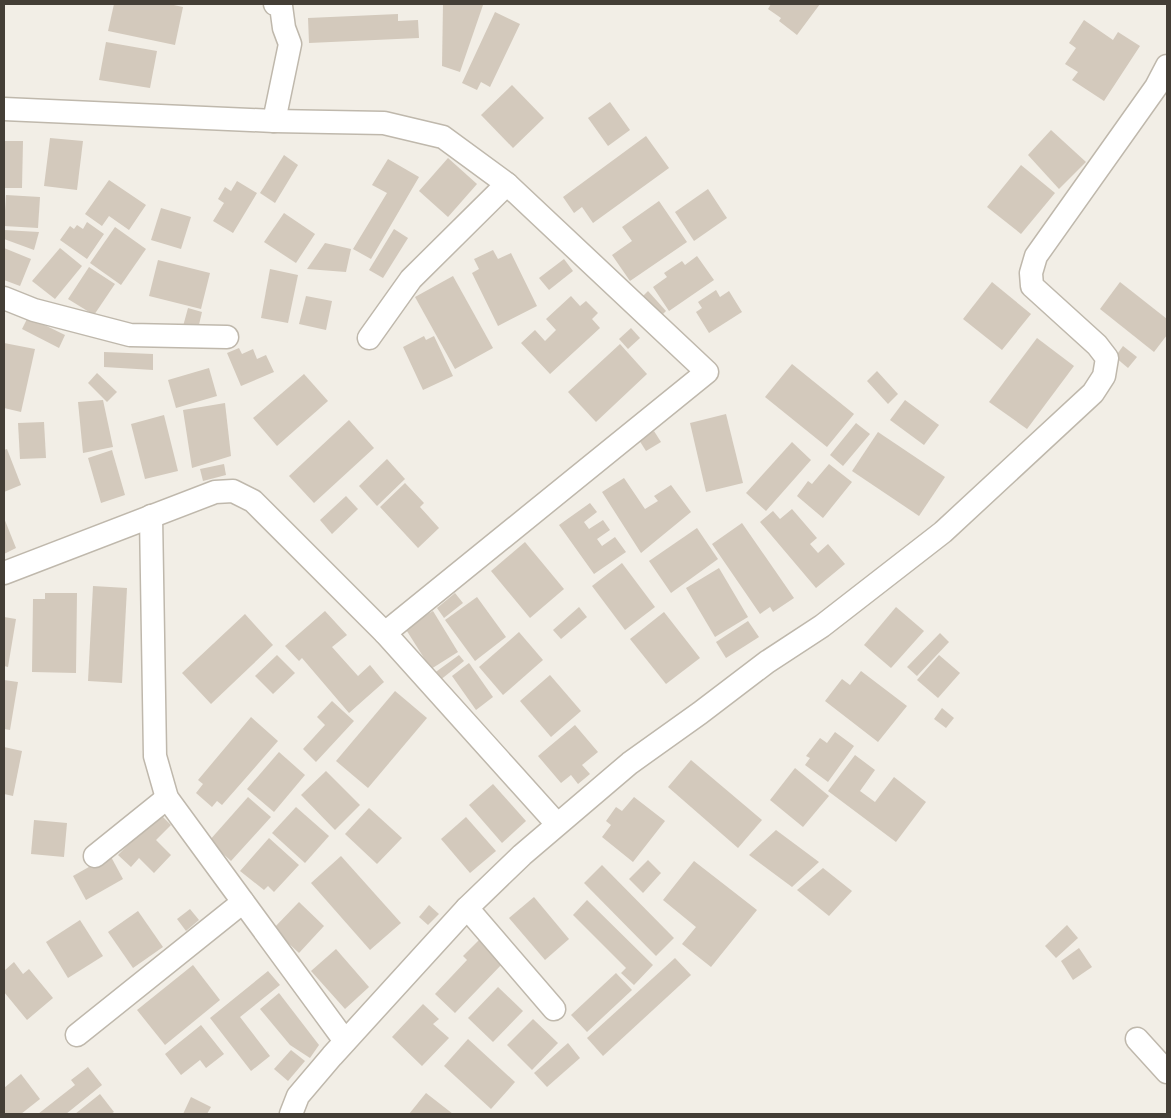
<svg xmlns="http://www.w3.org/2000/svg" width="1171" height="1118" font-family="'IBM Plex Sans',sans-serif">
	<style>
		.building { fill: #d3c9bc }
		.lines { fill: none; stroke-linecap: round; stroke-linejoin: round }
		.minor-casing { stroke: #bfb8ac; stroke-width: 25 }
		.minor { stroke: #fff; stroke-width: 22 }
	</style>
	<rect width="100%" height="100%" fill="#f2eee6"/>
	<!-- building -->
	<g class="building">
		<polygon points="114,4 169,4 183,7 175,45 108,31"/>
		<polygon points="443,4 483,5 460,72 442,66"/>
		<polygon points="771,4 820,4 797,35 779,21 781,18 768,9"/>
		<polygon points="495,12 520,24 490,87 481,82 477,90 462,83"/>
		<polygon points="398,14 398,21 418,20 419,38 309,43 308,18"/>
		<polygon points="1084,20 1113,40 1118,32 1140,46 1104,101 1072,80 1078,72 1065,64 1076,48 1069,43"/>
		<polygon points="106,42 157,51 150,88 99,80"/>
		<polygon points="512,85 544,118 513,148 481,115"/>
		<polygon points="610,102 630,130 608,146 588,118"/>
		<polygon points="1051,130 1086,162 1059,189 1028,155"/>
		<polygon points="646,136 669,168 593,223 582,207 574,213 563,197"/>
		<polygon points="50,138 83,141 77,190 44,186"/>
		<polygon points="4,141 23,141 22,188 4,188"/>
		<polygon points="284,155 298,165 275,203 260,193"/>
		<polygon points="448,158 477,184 448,217 419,191"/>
		<polygon points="388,159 419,177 371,259 353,249 387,193 372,185"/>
		<polygon points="1021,165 1055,193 1021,234 987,207"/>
		<polygon points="109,180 146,205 129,230 109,216 102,226 85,214"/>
		<polygon points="237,181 257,193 233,233 213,221 224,203 218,199 225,187 231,191"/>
		<polygon points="708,189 727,218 694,241 675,212"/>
		<polygon points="6,195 40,197 38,228 4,226"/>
		<polygon points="659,201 687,242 630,281 612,255 632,241 622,227"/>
		<polygon points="161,208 191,217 181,249 151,240"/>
		<polygon points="284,213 315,234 296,263 264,242"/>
		<polygon points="87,222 104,234 87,259 60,240 70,226 74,229 77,225 83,229"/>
		<polygon points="115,227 146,249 121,285 90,263"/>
		<polygon points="394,229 408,238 383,278 369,270"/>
		<polygon points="4,230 39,232 34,250 4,239"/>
		<polygon points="325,243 351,249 346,272 307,269"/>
		<polygon points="4,248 31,259 20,286 4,280"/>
		<polygon points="60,248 82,266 55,299 32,281"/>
		<polygon points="493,250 498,259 511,253 537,306 498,326 472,273 479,269 474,259"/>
		<polygon points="697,256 714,280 669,311 653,287 667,277 664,273 682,261 685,265"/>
		<polygon points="564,259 573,271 549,290 539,278"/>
		<polygon points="158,260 210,273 201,309 149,296"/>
		<polygon points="89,267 115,284 94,315 68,299"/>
		<polygon points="270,269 298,275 288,323 261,318"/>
		<polygon points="453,276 493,348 455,369 415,297"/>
		<polygon points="992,282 1031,314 1002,350 963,319"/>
		<polygon points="1120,282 1167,319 1167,335 1154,352 1100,309"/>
		<polygon points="716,290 720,297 729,291 742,312 709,333 696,312 702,308 698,302"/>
		<polygon points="648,291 666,311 658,319 640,299"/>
		<polygon points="306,296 332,301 326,330 299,324"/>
		<polygon points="571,296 580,306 586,301 598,313 592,319 600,328 550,374 521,343 535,330 545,341 556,330 546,319"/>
		<polygon points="188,308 202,312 197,333 182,330"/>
		<polygon points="28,317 65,335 59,348 22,329"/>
		<polygon points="631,328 640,338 628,349 619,339"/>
		<polygon points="424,336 426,340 434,336 453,376 423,390 403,347"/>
		<polygon points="1037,338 1074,366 1027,429 989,402"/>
		<polygon points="4,343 35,349 21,412 4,408"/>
		<polygon points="620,344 647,374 596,422 568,392"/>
		<polygon points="1123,346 1137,357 1128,368 1115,357"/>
		<polygon points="239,348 242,354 253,349 257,359 266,355 274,372 241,386 227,353"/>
		<polygon points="104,352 153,354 153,370 104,367"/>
		<polygon points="792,364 854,414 827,447 765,397"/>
		<polygon points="209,368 217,396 176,408 168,380"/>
		<polygon points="877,371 898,394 888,404 867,381"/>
		<polygon points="97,373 117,392 107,402 88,383"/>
		<polygon points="304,374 328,401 277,446 253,418"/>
		<polygon points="103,400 113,447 83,453 78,402"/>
		<polygon points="905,400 939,425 924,445 890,420"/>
		<polygon points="225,403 231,456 192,468 183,410"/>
		<polygon points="726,414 743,483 706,492 690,423"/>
		<polygon points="164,415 178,471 145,479 131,424"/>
		<polygon points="349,420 374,448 314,503 289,476"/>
		<polygon points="44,422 46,458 20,459 18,423"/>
		<polygon points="856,423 870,434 843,466 830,455"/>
		<polygon points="654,431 661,442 646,451 639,440"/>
		<polygon points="878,432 945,477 919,516 852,471"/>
		<polygon points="792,442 811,460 766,511 746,493"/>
		<polygon points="7,449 21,485 4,492 4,450"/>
		<polygon points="112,450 125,495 101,503 88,458"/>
		<polygon points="387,459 405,479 377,506 359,486"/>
		<polygon points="224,464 226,475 203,481 200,469"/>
		<polygon points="829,464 852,482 823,518 797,496 808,481 812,484"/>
		<polygon points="624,478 645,509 658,501 654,496 671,485 691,512 641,553 602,492"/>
		<polygon points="405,483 424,503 420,507 439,528 418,548 380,507"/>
		<polygon points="346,496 358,509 332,534 320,520"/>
		<polygon points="590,503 597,512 584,522 589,529 603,520 610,530 597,539 602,546 615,537 626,552 594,574 559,525"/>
		<polygon points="792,509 817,538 810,544 818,553 828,544 845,564 816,588 760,522 773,511 780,519"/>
		<polygon points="4,518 16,548 4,554"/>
		<polygon points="742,523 794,598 773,612 770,607 760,614 712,544"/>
		<polygon points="697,528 718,559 671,593 649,561"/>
		<polygon points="525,542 564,589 530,618 491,571"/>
		<polygon points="622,563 655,607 625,630 592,586"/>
		<polygon points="719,568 748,617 715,637 686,588"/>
		<polygon points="93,586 127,588 122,683 88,681"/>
		<polygon points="45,593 77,593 76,673 32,672 33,599 45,599"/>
		<polygon points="455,593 463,603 444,618 437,608"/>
		<polygon points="477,597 506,637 475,661 445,620"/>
		<polygon points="579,607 587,617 561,639 553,630"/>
		<polygon points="896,607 924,631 891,668 864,645"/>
		<polygon points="325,611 347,635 332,647 358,676 370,665 384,682 349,713 302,658 299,661 285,646"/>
		<polygon points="433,611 458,652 431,669 405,628"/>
		<polygon points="664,612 700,658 666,684 630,639"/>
		<polygon points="245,614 273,645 211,704 182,673"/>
		<polygon points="4,617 16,619 8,667 4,666"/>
		<polygon points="748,621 759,637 726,658 716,642"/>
		<polygon points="519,632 543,660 503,695 479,667"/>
		<polygon points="940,633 949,642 917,676 907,667"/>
		<polygon points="277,655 295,673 273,694 255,676"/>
		<polygon points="459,655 464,661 439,681 433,674"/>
		<polygon points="939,655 960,673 938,698 917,680"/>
		<polygon points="469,663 493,697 476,710 452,676"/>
		<polygon points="861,671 907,706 878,742 825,701 842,679 850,685"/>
		<polygon points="550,675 581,711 551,737 520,701"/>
		<polygon points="4,680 18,682 10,730 4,729"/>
		<polygon points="395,691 427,718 368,788 336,761"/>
		<polygon points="332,701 354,721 316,762 303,749 325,725 317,717"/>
		<polygon points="942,708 954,718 946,728 934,719"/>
		<polygon points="251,717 278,741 222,805 217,801 212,807 196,793 203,784 198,780"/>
		<polygon points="575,725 598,752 582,765 590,774 578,784 571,775 561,783 538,756"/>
		<polygon points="835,732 854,746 828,782 805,765 810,758 806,756 820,738 827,743"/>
		<polygon points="4,747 22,751 13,796 4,794"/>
		<polygon points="279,752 305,775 274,812 247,789"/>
		<polygon points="855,755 875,770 860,791 875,802 894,777 926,802 896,842 828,791"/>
		<polygon points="691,760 762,820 738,848 668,787"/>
		<polygon points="795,768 829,796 803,827 770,800"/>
		<polygon points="326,771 360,805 335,830 301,795"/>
		<polygon points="493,784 526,821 502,843 469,805"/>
		<polygon points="248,797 271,817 231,861 209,841"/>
		<polygon points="634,797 665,821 633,862 602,837 611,825 606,821 616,807 622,811"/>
		<polygon points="296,807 329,836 305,863 272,833"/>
		<polygon points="369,808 402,838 377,864 345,834"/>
		<polygon points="159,813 171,825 156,840 171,855 154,873 139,858 131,867 118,855"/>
		<polygon points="466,817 496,851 470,873 441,839"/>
		<polygon points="34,820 67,823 64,857 31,854"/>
		<polygon points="776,830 819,862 792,887 749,855"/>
		<polygon points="269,838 299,865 274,892 268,886 264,890 240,871"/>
		<polygon points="110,855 123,879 86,900 73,876"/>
		<polygon points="341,856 401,923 370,950 311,883"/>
		<polygon points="648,860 661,873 643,893 629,879"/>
		<polygon points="694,861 757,910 711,967 682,944 696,927 663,900"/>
		<polygon points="602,865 674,938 656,956 584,883"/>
		<polygon points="823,868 852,891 829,916 797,890"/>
		<polygon points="534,897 569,939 545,960 509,918"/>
		<polygon points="587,900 653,965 634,985 621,973 626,968 573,915"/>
		<polygon points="299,902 324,926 299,953 273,929"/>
		<polygon points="429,905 439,914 428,925 419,917"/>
		<polygon points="190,909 199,920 186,931 177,919"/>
		<polygon points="138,911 163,947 133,968 108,932"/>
		<polygon points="80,920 103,956 68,978 46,942"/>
		<polygon points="1067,925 1078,938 1056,958 1045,946"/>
		<polygon points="479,940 503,963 455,1013 435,994 467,960 463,956"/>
		<polygon points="1079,948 1092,967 1073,980 1061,961"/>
		<polygon points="336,949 369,987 345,1009 311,971"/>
		<polygon points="675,958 691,975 603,1056 587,1038"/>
		<polygon points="14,962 23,974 29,969 53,998 27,1020 4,992 4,971"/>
		<polygon points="193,965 220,1000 165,1045 137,1010"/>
		<polygon points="268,971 280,985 240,1017 270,1056 251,1071 210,1018"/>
		<polygon points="616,973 632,990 587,1032 571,1015"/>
		<polygon points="498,987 523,1011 493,1042 468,1018"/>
		<polygon points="279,993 319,1045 310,1058 290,1045 260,1009"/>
		<polygon points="423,1004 439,1019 433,1024 449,1038 422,1066 392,1037"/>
		<polygon points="533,1019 558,1043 532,1070 507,1045"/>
		<polygon points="201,1025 224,1054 206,1068 200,1060 181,1075 165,1054"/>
		<polygon points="468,1039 515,1082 491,1109 444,1066"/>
		<polygon points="568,1043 580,1058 547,1087 534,1073"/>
		<polygon points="291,1050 305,1061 288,1081 274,1069"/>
		<polygon points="88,1067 102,1085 66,1114 38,1114 75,1085 71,1080"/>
		<polygon points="21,1074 40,1099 21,1114 4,1114 4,1088"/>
		<polygon points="426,1093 453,1114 409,1114"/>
		<polygon points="100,1094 114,1112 111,1114 75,1114"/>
		<polygon points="191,1097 211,1107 207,1114 183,1114"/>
	</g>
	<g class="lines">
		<defs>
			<g id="minor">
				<polyline points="4,109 274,121 384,123 443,137 507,184 707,372 385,633"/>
				<polyline points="274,121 290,44 284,28 281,6 275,4"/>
				<polyline points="4,298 34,310 130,335 227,337"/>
				<polyline points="369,338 411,279 507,184"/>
				<polyline points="151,516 155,756 167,798 345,1041"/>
				<polyline points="4,573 215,492 233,491 253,501 385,633 557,824"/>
				<polyline points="95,856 167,798"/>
				<polyline points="467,908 554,1009"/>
				<polyline points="77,1035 243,902"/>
				<polyline points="1137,1039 1167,1072"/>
				<polyline points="291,1114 298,1096 332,1056 467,908 522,855 630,763 700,713 767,662 822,626 943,532 1093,393 1104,376 1107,358 1097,345 1032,286 1031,273 1036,256 1156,87 1167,66"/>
			</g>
		</defs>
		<!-- minor casing -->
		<use href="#minor" class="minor-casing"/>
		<!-- minor -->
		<use href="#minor" class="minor"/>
	</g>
	<!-- border -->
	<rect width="1171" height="1118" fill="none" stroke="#443e36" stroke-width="10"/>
</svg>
